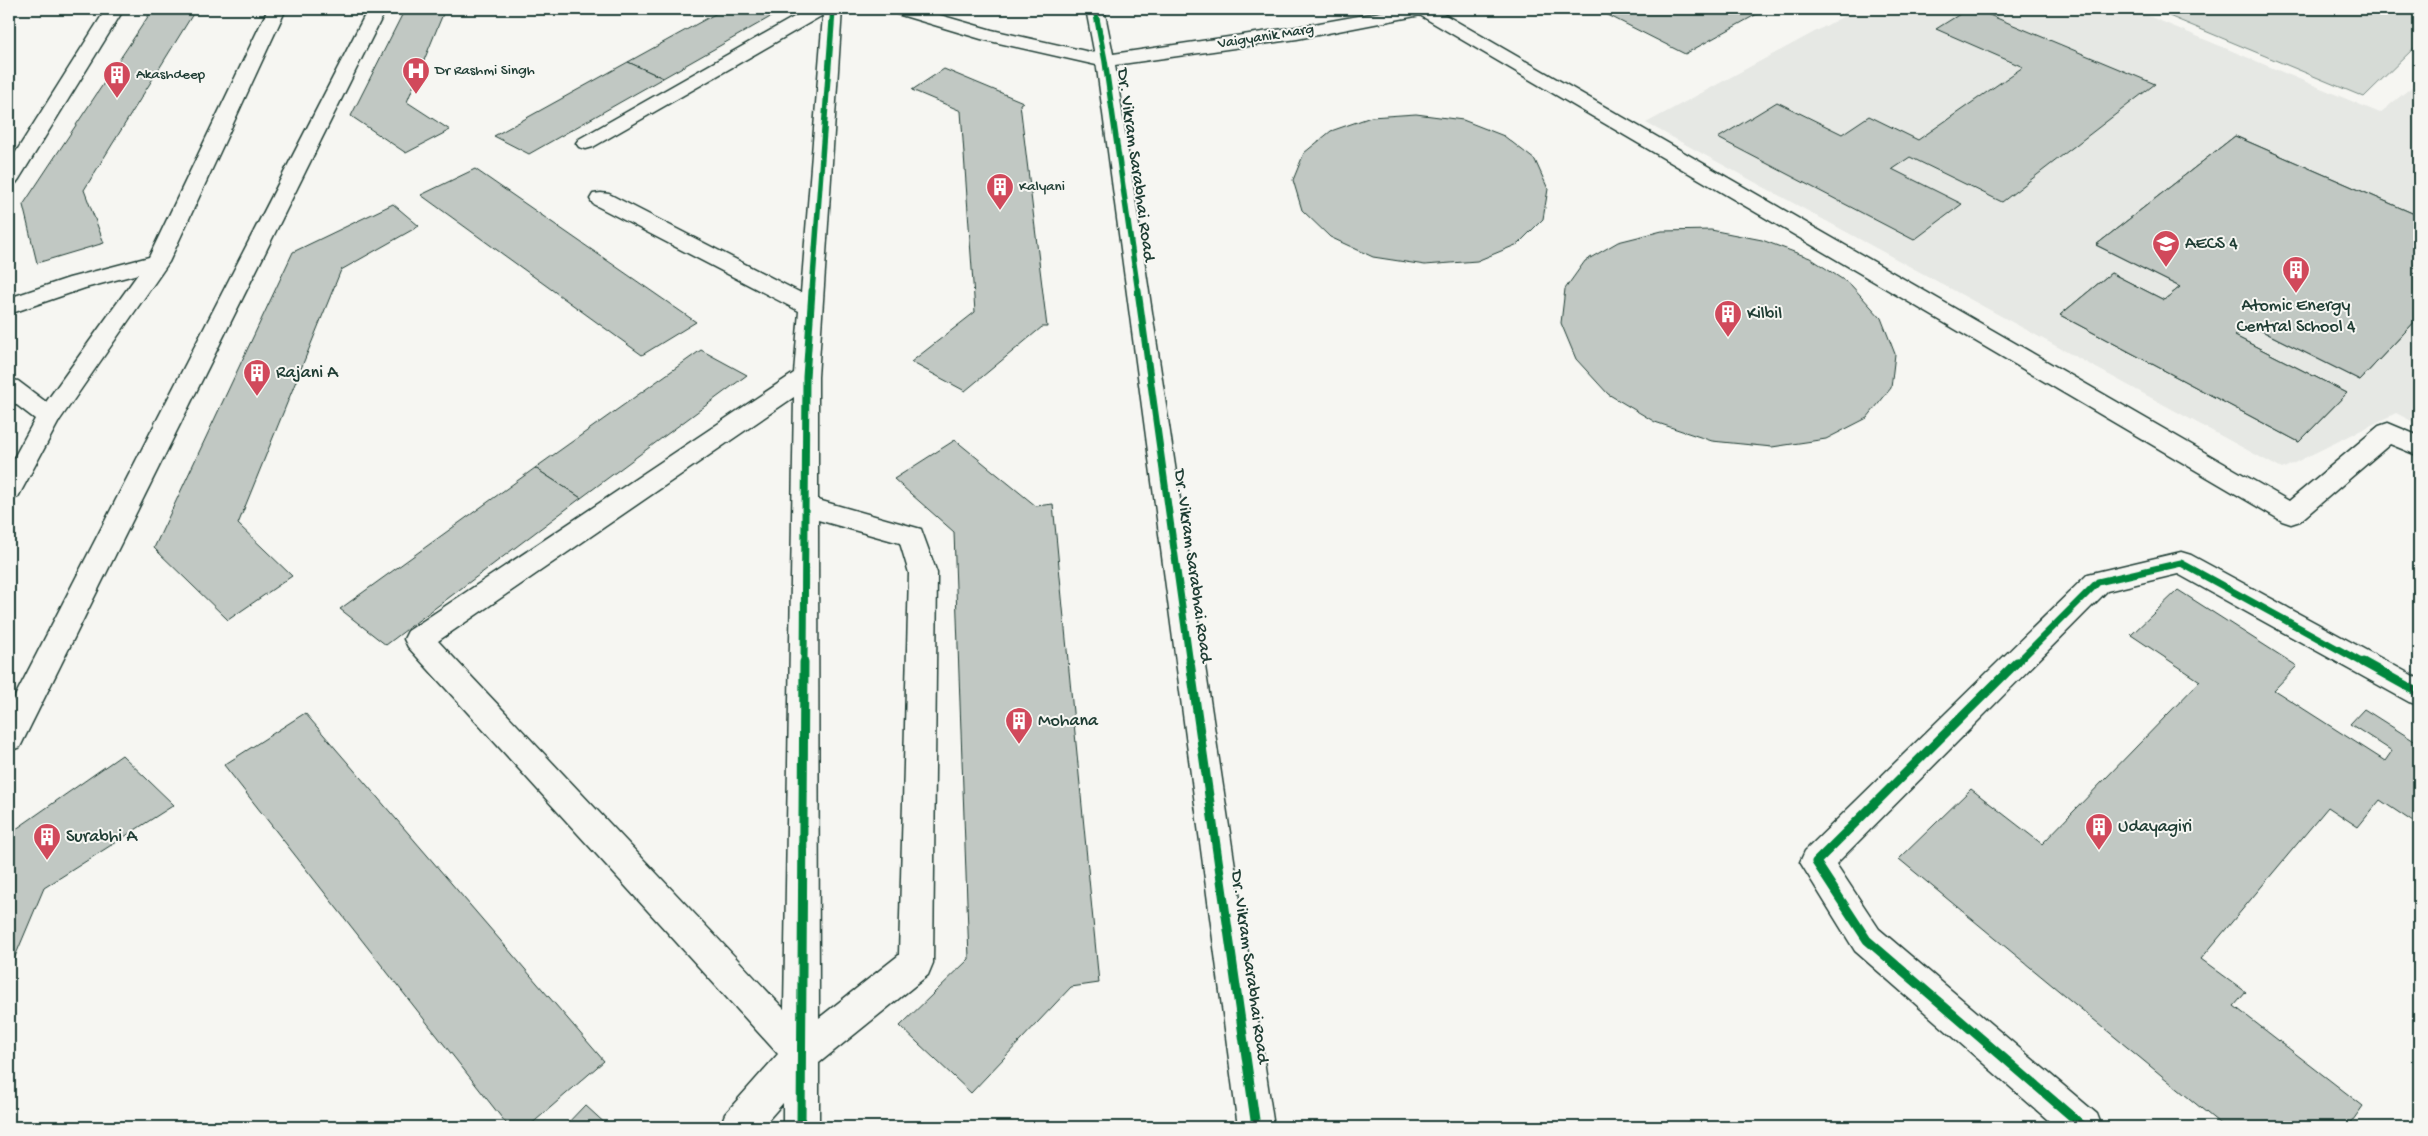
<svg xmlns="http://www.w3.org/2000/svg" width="2428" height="1136" font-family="'Gochi Hand',sans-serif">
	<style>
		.built { fill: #e6e8e4 }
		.green { fill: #d6dbd6; stroke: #7a8c85 }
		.building { fill: #c1c8c3; stroke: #1f3d34; fill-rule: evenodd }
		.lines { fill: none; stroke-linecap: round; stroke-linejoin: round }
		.lane-casing { stroke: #1f3d34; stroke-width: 3 }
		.street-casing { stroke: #1f3d34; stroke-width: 3 }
		.secondary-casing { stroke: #1f3d34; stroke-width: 3 }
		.lane { fill: #f6f6f2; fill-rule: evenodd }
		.street { fill: #f6f6f2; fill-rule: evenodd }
		.secondary { fill: #f6f6f2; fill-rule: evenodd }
		.cycleway-far2-casing { stroke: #f6f6f2; stroke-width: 8 }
		.cycleway-far1-casing { stroke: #f6f6f2; stroke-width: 10 }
		.cycleway-casing { stroke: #f6f6f2; stroke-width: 12 }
		.cycleway-far2 { stroke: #00873e; stroke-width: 5.5 }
		.cycleway-far1 { stroke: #00873e; stroke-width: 7 }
		.cycleway { stroke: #00873e; stroke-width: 9 }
		.labels { text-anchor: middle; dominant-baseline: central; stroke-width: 4; stroke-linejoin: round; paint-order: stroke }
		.far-street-label { font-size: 15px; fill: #1f3d34; stroke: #f6f6f2 }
		.far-poi-label { font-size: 15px; fill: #1f3d34; stroke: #f6f6f2; text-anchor: start }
		.street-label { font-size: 18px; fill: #1f3d34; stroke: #f6f6f2 }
		.poi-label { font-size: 18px; fill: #1f3d34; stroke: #f6f6f2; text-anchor: start }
	</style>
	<rect width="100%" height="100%" fill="#f6f6f2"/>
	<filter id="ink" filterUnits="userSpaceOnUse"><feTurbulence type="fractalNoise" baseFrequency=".02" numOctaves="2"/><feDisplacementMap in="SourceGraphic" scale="10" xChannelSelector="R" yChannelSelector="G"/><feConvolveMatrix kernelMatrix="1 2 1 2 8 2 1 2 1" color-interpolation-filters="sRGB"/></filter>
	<g filter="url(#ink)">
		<!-- built -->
		<polygon class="built" points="1857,9 2132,9 2380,113 2419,81 2419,425 2396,413 2282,469 1646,123"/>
		<!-- green -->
		<polygon class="green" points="2152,9 2419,9 2419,43 2364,97"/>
		<!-- building -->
		<g class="building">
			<polygon points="153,9 196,9 84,190 104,243 37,263 23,205"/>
			<polygon points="405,9 445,9 407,102 450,130 406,153 351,116"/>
			<polygon points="724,9 781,11 663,78 628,62"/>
			<polygon points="1608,9 1766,9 1685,54 1602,12"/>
			<polygon points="1968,9 1975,9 2155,84 2002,202 1910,157 1892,169 1962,204 1914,240 1718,138 1777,102 1842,134 1869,116 1918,140 2023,67 1936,29"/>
			<polygon points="628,62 663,78 529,154 494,136"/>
			<polygon points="944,69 1023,102 1020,104 1047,327 1042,327 965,391 911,362 975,312 961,111 912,90"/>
			<polygon points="1416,114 1463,120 1504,136 1535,160 1548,189 1543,219 1518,244 1477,261 1425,265 1373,257 1330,237 1302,210 1293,180 1304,153 1331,131 1371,117"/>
			<path d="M2235,136L2419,216V317L2360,380L2248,324L2235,336L2347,393L2299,442L2060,315L2111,273L2164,300L2180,287L2096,245ZM2281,186L2360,221L2263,312L2181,271Z"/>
			<polygon points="2235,136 2419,216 2419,317 2360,380 2248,324 2235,336 2347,393 2299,442 2060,315 2111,273 2164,300 2180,287 2096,245"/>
			<polygon points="475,169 696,322 642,355 421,195"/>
			<polygon points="393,204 419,226 341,270 238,524 292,576 228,620 154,548 293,252"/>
			<polygon points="1711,230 1762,240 1810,258 1851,285 1881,318 1895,354 1891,388 1867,418 1826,439 1772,447 1712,441 1655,422 1608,394 1576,359 1561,323 1565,289 1585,261 1618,242 1662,231"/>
			<polygon points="701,350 747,375 581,498 535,468"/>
			<polygon points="955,440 1036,506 1053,504 1099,983 1071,987 971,1093 900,1026 969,959 954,532 894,479"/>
			<polygon points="535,468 581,498 386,645 340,609"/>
			<polygon points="2178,590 2297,666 2274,690 2385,761 2392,751 2350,724 2364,709 2419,744 2419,826 2380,800 2358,827 2328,807 2201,959 2246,992 2234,1006 2363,1106 2348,1127 2224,1127 1899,859 1971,789 2042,844 2200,681 2131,635"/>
			<polygon points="305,713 604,1061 528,1127 509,1127 224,765"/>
			<polygon points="122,755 174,805 44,888 9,971 9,834"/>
			<polygon points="585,1105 609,1127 564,1127"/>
		</g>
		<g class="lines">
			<defs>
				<polygon id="lane" points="1416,9 1435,9 2289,501 2379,426 2388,423 2419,436 2419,456 2390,444 2300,521 2291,524 2282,521 1418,14"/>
				<g id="street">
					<polygon points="106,9 124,9 19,179 16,183 9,185 9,163"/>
					<polygon points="268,9 286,9 169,262 59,421 18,497 9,500 9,467 35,419 9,399 9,379 18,381 46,402 138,274 85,288 9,314 9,298 69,278 149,257"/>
					<polygon points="368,9 386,9 20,747 9,751 9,708"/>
					<path d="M808,9H842L818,377V500L921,529L937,573L933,963L928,975L819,1063V1127H783V1103L762,1127H720L725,1114L778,1054L408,647L404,639L408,631L794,373L799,311L593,204L590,199L593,194L601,193L609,194L801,293L823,15L593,147L586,149L579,147L576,143L579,139ZM794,397L784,1009L438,641ZM818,520L900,543L909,573L899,955L819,1018Z"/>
					<polygon points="891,9 919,9 992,30 1112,57 1114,61 1112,65 1105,67 981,39 894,13"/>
					<polygon points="2181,552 2191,555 2419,679 2419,705 2409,702 2178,574 2107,591 1836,864 1879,929 2097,1114 2102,1127 2056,1127 1855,951 1800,862 1805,851 2088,574"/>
				</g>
				<polygon id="secondary" points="1086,9 1104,9 1113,54 1297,27 1398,9 1435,9 1432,13 1426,14 1297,39 1115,65 1274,1127 1238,1127 1096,61"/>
			</defs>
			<!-- lane casing -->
			<use href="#lane" class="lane-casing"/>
			<!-- street casing -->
			<use href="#street" class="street-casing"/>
			<!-- secondary casing -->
			<use href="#secondary" class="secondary-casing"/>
			<!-- lane -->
			<use href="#lane" class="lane"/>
			<!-- street -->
			<use href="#street" class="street"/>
			<!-- secondary -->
			<use href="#secondary" class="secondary"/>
			<defs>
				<g id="cycleway-far2">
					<polyline points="1095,9 1105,61 1138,292"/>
					<polyline points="812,292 833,9"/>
				</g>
				<g id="cycleway-far1">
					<polyline points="1138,291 1190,664"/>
					<polyline points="804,664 806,377 812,291"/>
					<polyline points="2016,664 2098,582 2181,563 2365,664"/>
				</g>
				<g id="cycleway">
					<polyline points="1190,662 1256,1127"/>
					<polyline points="2017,662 1816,862 1867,940 2084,1127"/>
					<polyline points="2363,662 2419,693"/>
					<polyline points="801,1127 804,662"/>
				</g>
			</defs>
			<!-- cycleway-far2 casing -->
			<use href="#cycleway-far2" class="cycleway-far2-casing"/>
			<!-- cycleway-far1 casing -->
			<use href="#cycleway-far1" class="cycleway-far1-casing"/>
			<!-- cycleway casing -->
			<use href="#cycleway" class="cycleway-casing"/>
			<!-- cycleway-far2 -->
			<use href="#cycleway-far2" class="cycleway-far2"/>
			<!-- cycleway-far1 -->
			<use href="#cycleway-far1" class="cycleway-far1"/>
			<!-- cycleway -->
			<use href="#cycleway" class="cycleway"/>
		</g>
	</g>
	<!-- icons -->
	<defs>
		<symbol id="hospital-pin" viewBox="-11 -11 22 30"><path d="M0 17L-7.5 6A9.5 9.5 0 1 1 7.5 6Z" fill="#d1495b" stroke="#f6f6f2"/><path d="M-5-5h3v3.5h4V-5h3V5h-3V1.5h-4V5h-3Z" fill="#fff"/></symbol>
		<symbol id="building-pin" viewBox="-11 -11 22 30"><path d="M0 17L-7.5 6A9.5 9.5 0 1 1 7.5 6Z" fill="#d1495b" stroke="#f6f6f2"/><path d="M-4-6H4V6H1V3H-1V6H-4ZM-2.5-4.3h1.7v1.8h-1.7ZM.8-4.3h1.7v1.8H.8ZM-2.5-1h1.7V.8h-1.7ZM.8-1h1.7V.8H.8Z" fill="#fff"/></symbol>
		<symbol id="school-pin" viewBox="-11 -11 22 30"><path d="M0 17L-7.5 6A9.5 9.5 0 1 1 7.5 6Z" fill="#d1495b" stroke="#f6f6f2"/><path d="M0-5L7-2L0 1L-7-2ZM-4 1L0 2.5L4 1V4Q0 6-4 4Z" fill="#fff"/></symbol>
	</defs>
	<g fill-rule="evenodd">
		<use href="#hospital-pin" x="400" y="55" width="32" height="43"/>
		<use href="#building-pin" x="101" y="59" width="32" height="43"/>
		<use href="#building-pin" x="984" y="171" width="32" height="43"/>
		<use href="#school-pin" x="2150" y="228" width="32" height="43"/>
		<use href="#building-pin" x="2280" y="254" width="32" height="43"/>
		<use href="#building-pin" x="1712" y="298" width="32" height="43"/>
		<use href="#building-pin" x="241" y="357" width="32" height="43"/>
		<use href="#building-pin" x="1003" y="705" width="32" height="43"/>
		<use href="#building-pin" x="2083" y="811" width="32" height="43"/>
		<use href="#building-pin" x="31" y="821" width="32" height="43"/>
	</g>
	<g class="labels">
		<!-- far-street labels -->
		<g class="far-street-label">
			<text transform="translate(1266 37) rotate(-9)">Vaigyanik Marg</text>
		</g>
		<!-- far-poi labels -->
		<g class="far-poi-label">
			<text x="435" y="71">Dr Rashmi Singh</text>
			<text x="136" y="75">Akashdeep</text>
			<text x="1019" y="187">Kalyani</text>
		</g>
		<!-- street labels -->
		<g class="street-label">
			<text transform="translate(1135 165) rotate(82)">Dr. Vikram Sarabhai Road</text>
			<text transform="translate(1192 566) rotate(82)">Dr. Vikram Sarabhai Road</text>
			<text transform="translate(1249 967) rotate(82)">Dr. Vikram Sarabhai Road</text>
		</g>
		<!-- poi labels -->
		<g class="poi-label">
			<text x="2185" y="244">AECS 4</text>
			<text x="2296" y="306" text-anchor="middle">Atomic Energy<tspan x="2296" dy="21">Central School 4</tspan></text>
			<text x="1747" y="314">Kilbil</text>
			<text x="276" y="373">Rajani A</text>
			<text x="1038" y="721">Mohana</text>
			<text x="2118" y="827">Udayagiri</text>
			<text x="66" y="837">Surabhi A</text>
		</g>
	</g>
	<!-- margin -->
	<rect width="2428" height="1136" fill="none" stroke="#f6f6f2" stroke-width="30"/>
	<rect x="15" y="15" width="2398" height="1106" fill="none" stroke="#1f3d34" stroke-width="2" filter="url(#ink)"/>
</svg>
